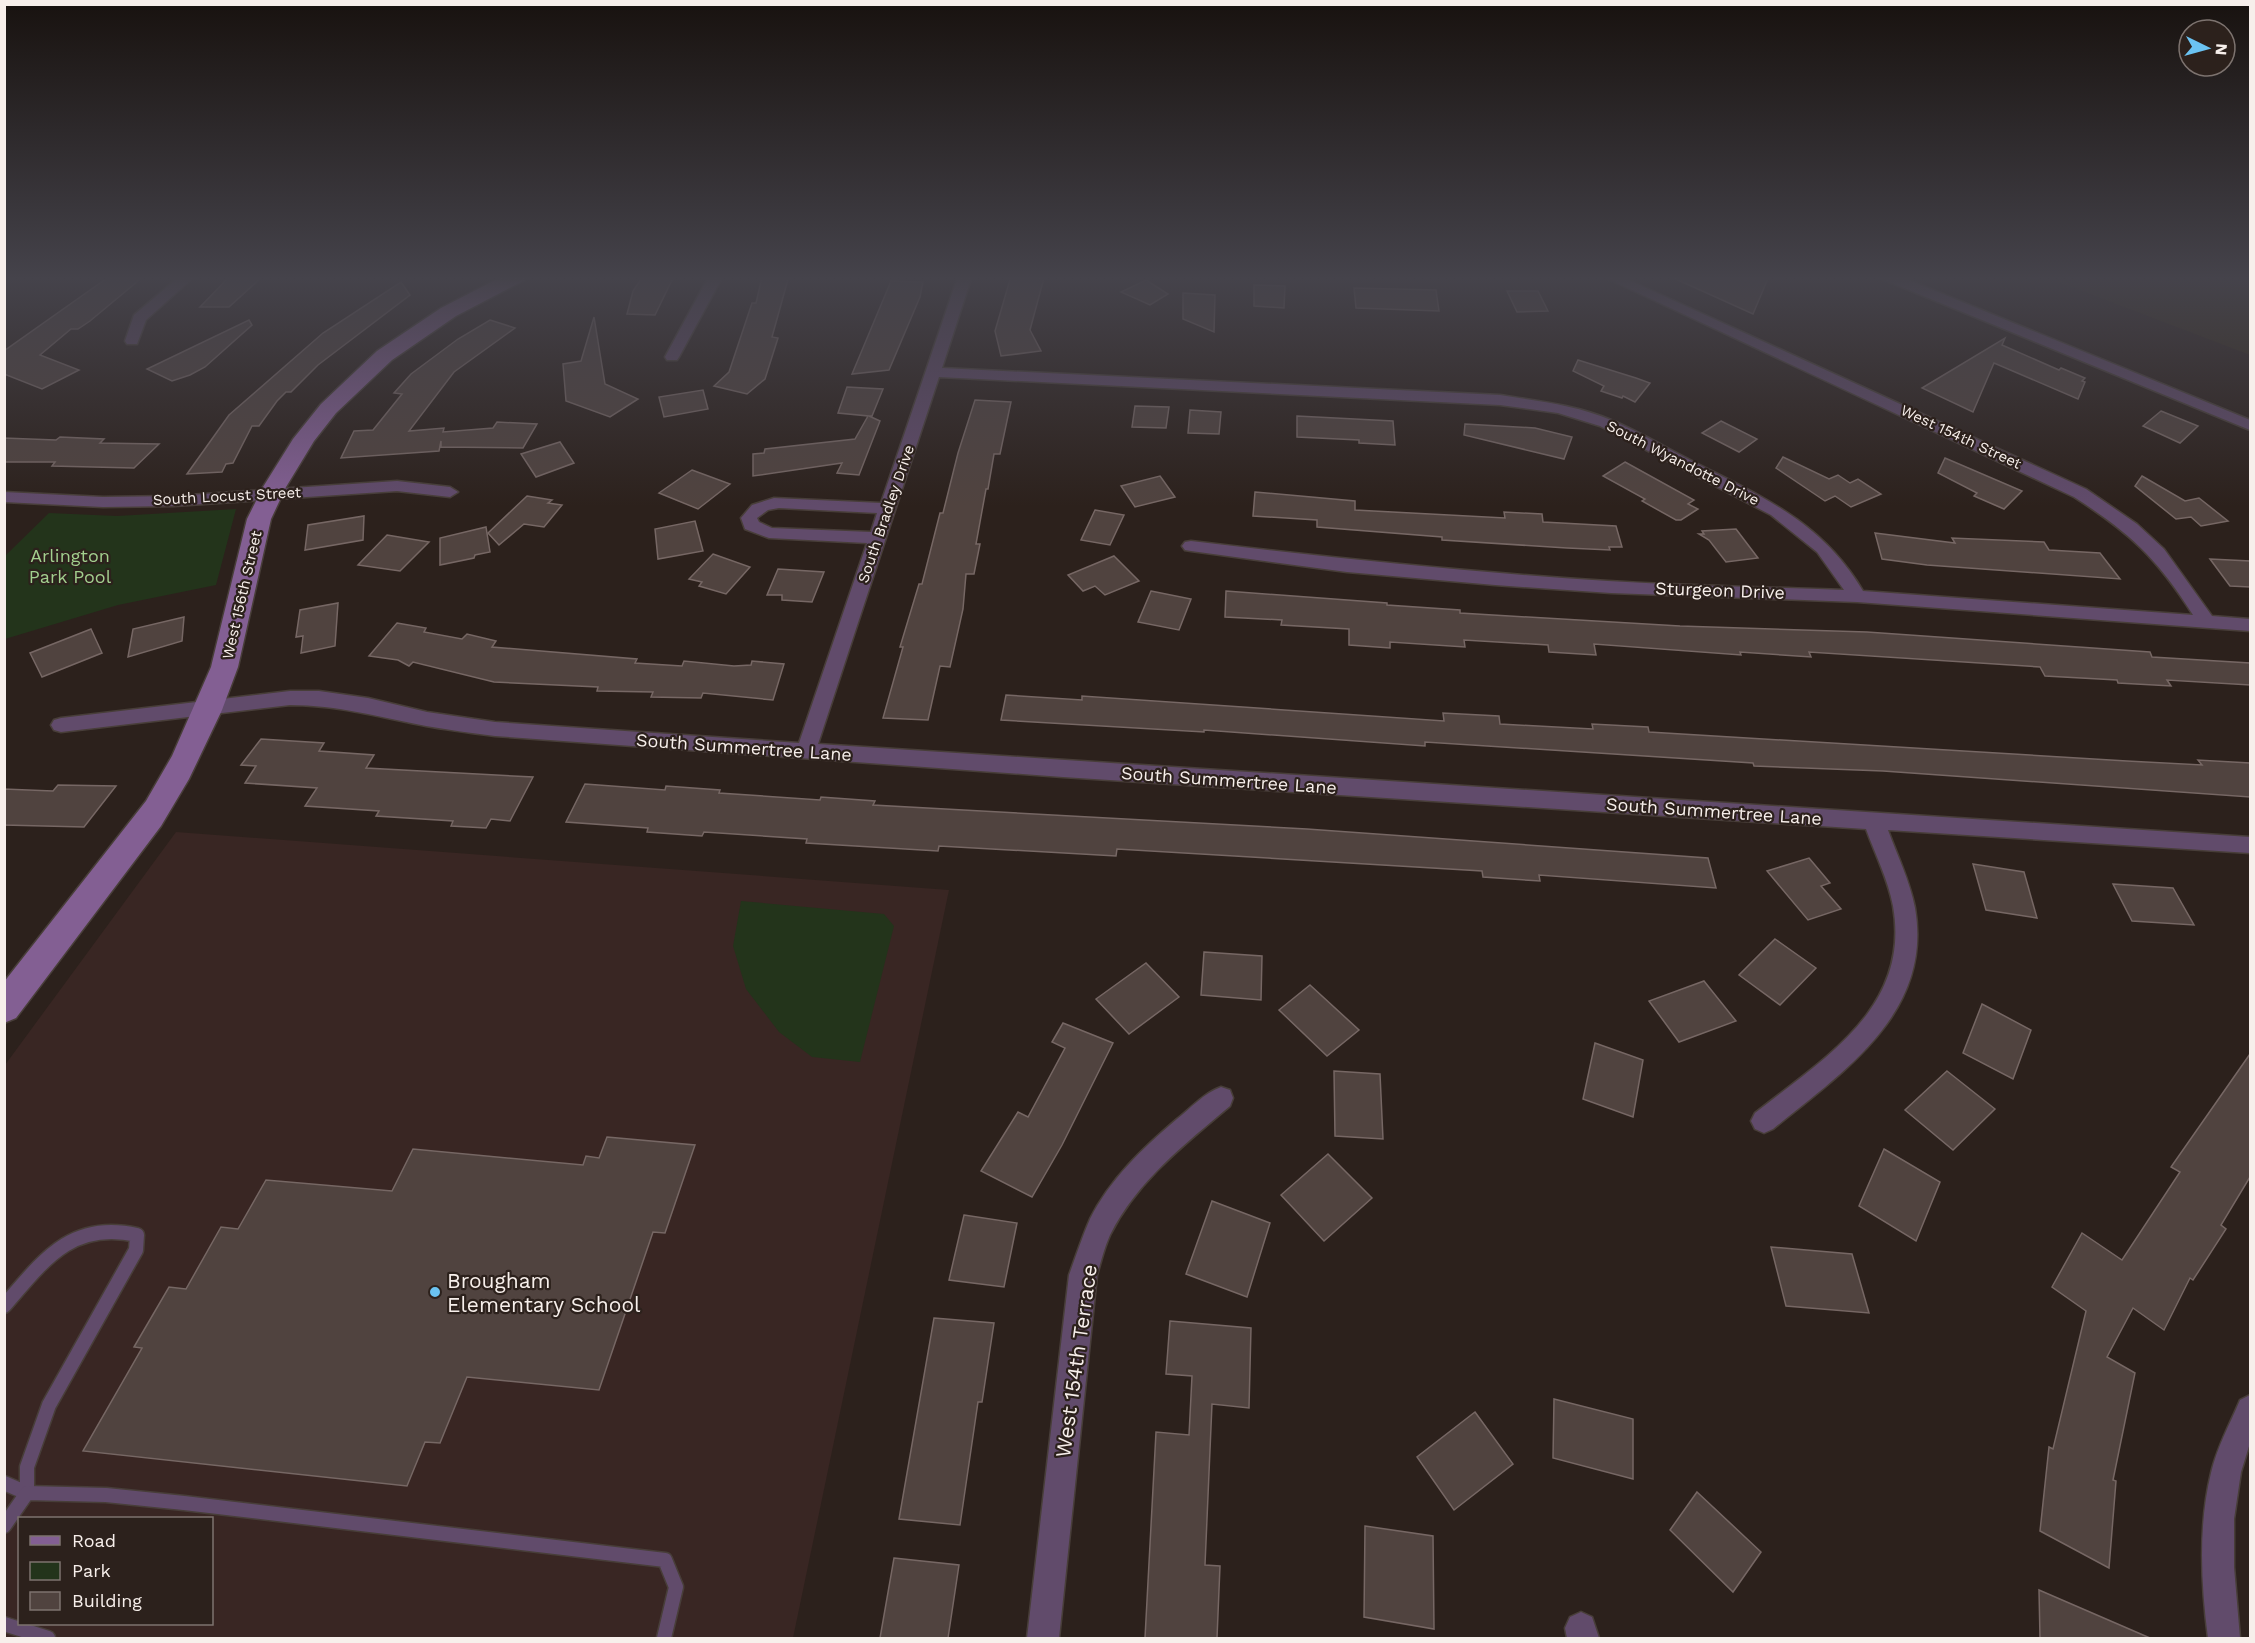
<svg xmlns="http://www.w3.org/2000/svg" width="2255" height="1643" font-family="'Work Sans',sans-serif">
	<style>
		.industrial { fill: #342a1a }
		.education { fill: #392623; fill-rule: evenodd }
		.green { fill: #23341b }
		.building { fill: #50433f; stroke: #766764; stroke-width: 1.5 }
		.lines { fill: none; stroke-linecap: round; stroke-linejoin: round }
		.lane-casing { stroke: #483e39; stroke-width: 17 }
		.street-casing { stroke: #483e39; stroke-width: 3 }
		.secondary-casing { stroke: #483e39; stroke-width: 3 }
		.lane { stroke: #614b6b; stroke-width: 14 }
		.street { fill: #614b6b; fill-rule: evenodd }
		.secondary { fill: #835f93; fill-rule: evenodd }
		.poi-dot { fill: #6bc3f2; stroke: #2c211c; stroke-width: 2 }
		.labels { text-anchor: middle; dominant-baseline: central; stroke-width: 4.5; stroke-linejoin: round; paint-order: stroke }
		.far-street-label { font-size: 15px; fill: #f7efeb; stroke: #2c211c }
		.park-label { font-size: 18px; fill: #a2cf8e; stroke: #2c211c }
		.street-label { font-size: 18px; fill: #f7efeb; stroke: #2c211c }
		.near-poi-label { font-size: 21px; fill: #f7efeb; stroke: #2c211c; text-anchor: start }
		.near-street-label { font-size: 21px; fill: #f7efeb; stroke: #2c211c }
	</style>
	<rect width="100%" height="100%" fill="#2c211c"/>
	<!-- industrial -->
	<polygon class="industrial" points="2043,276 2250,276 2250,355"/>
	<!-- education -->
	<path class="education" d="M176,832L949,890L793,1638H5V1065ZM20,1518H212V1624H20Z"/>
	<!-- green -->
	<g class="green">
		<polygon points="236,509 216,585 118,605 5,639 5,556 49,513 117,516"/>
		<polygon points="741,901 884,914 894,926 860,1062 812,1057 779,1032 746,989 733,946"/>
	</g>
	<!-- building -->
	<g class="building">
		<polygon points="110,276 144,276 90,321 78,329 71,329 40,355 79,370 42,389 4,374 4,351"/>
		<polygon points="230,276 263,276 229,307 200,307"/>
		<polygon points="643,276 674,276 655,315 627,314 633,291"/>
		<polygon points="789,276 772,337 778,338 765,379 747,394 714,386 729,372 752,303 756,303 762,277"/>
		<polygon points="1011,276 1044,278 1030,330 1041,351 1001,356 995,331"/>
		<polygon points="1669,276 1769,276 1753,314"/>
		<polygon points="1146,280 1168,294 1150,305 1121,292"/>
		<polygon points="891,281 923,282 920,297 889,370 852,374"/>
		<polygon points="401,282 410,295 318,365 291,392 286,392 277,401 259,426 252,426 233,463 226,464 222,472 187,474 229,415 323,333"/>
		<polygon points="1254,285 1285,286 1284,308 1254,306"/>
		<polygon points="1354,288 1436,290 1439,311 1356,308"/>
		<polygon points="1507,291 1538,291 1548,311 1517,312"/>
		<polygon points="1183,293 1215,295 1214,332 1183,319"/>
		<polygon points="594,317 605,384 638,399 610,417 566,401 563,364 581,361"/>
		<polygon points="249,320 252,325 205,367 190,375 172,381 147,369"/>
		<polygon points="490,320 515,328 454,372 409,431 444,428 443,432 493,428 497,422 537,424 523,448 441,447 441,441 439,451 341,458 354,431 373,430 402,394 394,393 411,374 458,339"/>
		<polygon points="2005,338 2002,345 2059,370 2061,368 2085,378 2082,381 2085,382 2078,399 1994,363 1973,412 1922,388"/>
		<polygon points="1578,360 1636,378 1650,383 1635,402 1623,396 1622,398 1601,391 1604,386 1573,371"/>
		<polygon points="847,387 883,389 872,416 869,416 880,421 859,475 837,473 842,463 753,476 753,454 764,453 765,449 855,439 868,416 838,413"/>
		<polygon points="703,390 708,409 664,417 659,397"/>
		<polygon points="975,400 1011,402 1000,454 994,454 988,489 986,489 976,544 980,544 974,574 966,574 963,609 950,667 940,666 928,720 883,718 903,647 900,647 919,584 922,584 940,513 943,513 958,453"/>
		<polygon points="1135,406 1169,407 1166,428 1132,427"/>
		<polygon points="1190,410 1221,412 1219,434 1188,433"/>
		<polygon points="2161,411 2198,426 2180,443 2143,426"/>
		<polygon points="1297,416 1393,421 1395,445 1359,443 1359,440 1297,437"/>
		<polygon points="1721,421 1757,439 1739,452 1702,433"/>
		<polygon points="1465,424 1535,428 1572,437 1564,459 1464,435"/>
		<polygon points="60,437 104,439 100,443 159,444 134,468 52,466 55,462 4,462 4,438 56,440"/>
		<polygon points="560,442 574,463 536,477 521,454"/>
		<polygon points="1783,457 1829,479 1838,475 1850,483 1858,479 1881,494 1851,507 1835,496 1825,501 1776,468"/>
		<polygon points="1945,458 2022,491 2004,509 1974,496 1977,493 1938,473"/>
		<polygon points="1625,462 1694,500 1688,504 1698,509 1681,520 1676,520 1642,501 1645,499 1603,476"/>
		<polygon points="692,470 730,484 698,509 659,493"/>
		<polygon points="1160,476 1175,497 1135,507 1121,486"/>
		<polygon points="2142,476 2185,501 2199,498 2228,521 2201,526 2191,517 2176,519 2135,486"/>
		<polygon points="1255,492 1355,501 1355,510 1505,518 1504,512 1542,514 1543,522 1616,526 1622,547 1609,547 1610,550 1567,548 1442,540 1442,537 1317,527 1317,520 1253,516"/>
		<polygon points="527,496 552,500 548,503 562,505 544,527 524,524 499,545 488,533"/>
		<polygon points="1095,510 1124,515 1110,545 1081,540"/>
		<polygon points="364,516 363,540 305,550 308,525"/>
		<polygon points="695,521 703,551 658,559 655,529"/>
		<polygon points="486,527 490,552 475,555 474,558 440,565 440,538"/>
		<polygon points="1736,529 1758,558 1726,562 1709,540 1699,534 1704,534 1702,531"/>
		<polygon points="1875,533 1955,543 1952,538 2044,542 2049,550 2100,553 2120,579 1927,565 1882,559"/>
		<polygon points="387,535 429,542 400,571 358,565"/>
		<polygon points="713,554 750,567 726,594 699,586 702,582 689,579"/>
		<polygon points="1114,556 1139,581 1105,595 1095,586 1083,591 1068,575"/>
		<polygon points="2210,559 2250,561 2250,587 2230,586"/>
		<polygon points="778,569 824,572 812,602 782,600 782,595 767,595"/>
		<polygon points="1151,591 1191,599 1179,630 1138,622"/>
		<polygon points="1226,591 1387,603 1387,605 1460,610 1460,613 1680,626 1867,632 2150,652 2152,657 2250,663 2250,685 2167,680 2171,686 2118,683 2117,680 2045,676 2040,667 1809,652 1811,657 1740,652 1741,655 1594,644 1596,655 1549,652 1548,645 1464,640 1465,647 1390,642 1390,648 1349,645 1349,629 1281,625 1282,620 1225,617"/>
		<polygon points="338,603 335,646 301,653 303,636 296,637 300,610"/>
		<polygon points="184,617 182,641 128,657 133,629"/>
		<polygon points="397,623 426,628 424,632 462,639 467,634 496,641 492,647 637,659 635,663 682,666 684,661 734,666 751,665 752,661 784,664 773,700 703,693 701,698 651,697 653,692 597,691 598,687 494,682 413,662 409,666 398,660 369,656"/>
		<polygon points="91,629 102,653 42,677 30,653"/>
		<polygon points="1006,695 1082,700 1082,696 1444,721 1443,713 1499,716 1500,724 1593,729 1592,724 1648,727 1649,732 2127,761 2202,765 2198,760 2250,763 2250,797 1883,771 1754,766 1753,763 1425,742 1425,746 1204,730 1204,732 1001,720"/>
		<polygon points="261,739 324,743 319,751 374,755 366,768 533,777 510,821 491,819 486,828 451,826 453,821 376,816 379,811 305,806 317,788 245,783 256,766 241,765"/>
		<polygon points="585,784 665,790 666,786 720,790 719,793 820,800 821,797 875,801 873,805 1307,829 1708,858 1716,888 1539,875 1540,881 1483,877 1482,871 1117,849 1116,856 939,846 938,851 806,843 807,839 704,832 702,836 647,832 648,828 566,822"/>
		<polygon points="58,785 116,786 84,827 4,825 4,789 53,791"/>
		<polygon points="1809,858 1830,883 1821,886 1841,909 1808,920 1767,871"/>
		<polygon points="1973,864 2024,872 2037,918 1986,910"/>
		<polygon points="2113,884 2173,888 2194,925 2132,921"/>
		<polygon points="1775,939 1816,968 1780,1005 1739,975"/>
		<polygon points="1204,952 1262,956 1261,1000 1201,995"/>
		<polygon points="1146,963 1179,997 1129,1034 1096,999"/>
		<polygon points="1704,981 1736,1021 1679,1042 1649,1001"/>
		<polygon points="1310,985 1359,1030 1327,1056 1279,1010"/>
		<polygon points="1982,1004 2031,1030 2013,1079 1963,1053"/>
		<polygon points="1063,1023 1113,1043 1062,1145 1032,1197 981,1171 1018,1112 1028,1117 1065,1048 1052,1042"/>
		<polygon points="1595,1043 1643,1060 1633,1117 1583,1099"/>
		<polygon points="2250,1054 2250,1177 2221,1225 2226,1229 2193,1280 2190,1278 2164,1330 2133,1308 2107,1357 2135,1373 2113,1480 2116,1481 2109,1568 2040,1531 2049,1447 2053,1449 2086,1311 2052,1287 2082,1233 2122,1260 2180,1172 2171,1167"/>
		<polygon points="1334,1071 1380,1074 1383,1139 1335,1136"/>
		<polygon points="1947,1071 1995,1109 1953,1150 1905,1110"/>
		<polygon points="607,1137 695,1145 665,1233 653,1232 599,1390 467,1377 440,1443 425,1442 407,1486 83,1451 142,1348 134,1347 169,1287 186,1289 221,1227 238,1229 266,1180 392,1191 413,1149 583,1165 586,1156 599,1158"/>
		<polygon points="1884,1149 1940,1182 1916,1241 1859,1206"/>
		<polygon points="1328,1154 1372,1198 1324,1241 1281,1195"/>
		<polygon points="1212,1201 1270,1223 1247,1297 1186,1274"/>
		<polygon points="964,1215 1017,1223 1004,1287 949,1280"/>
		<polygon points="1771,1247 1852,1254 1869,1313 1786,1306"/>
		<polygon points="934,1318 994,1323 982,1402 978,1402 960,1525 899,1519"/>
		<polygon points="1170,1321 1251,1328 1249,1408 1212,1404 1205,1565 1220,1566 1217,1638 1145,1638 1156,1432 1189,1435 1192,1376 1166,1374"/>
		<polygon points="1554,1399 1633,1419 1633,1479 1553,1458"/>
		<polygon points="1475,1412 1513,1464 1454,1510 1417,1457"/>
		<polygon points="1697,1492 1761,1552 1733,1592 1670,1530"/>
		<polygon points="1365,1526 1433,1536 1434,1629 1364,1617"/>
		<polygon points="894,1558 959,1565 948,1638 880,1638"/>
		<polygon points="2039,1590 2150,1638 2040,1638"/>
	</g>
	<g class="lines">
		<defs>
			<g id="lane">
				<path d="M4,1306C43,1261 71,1220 137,1235L136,1250L49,1405L27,1467V1493L4,1483"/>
				<polyline points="4,1526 27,1493 106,1495 184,1503 665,1560 676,1587 664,1638"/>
				<polyline points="4,1624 48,1638"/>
			</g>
			<g id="street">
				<polygon points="180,276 195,276 146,320 137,344 127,344 125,341 134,315"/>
				<polygon points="709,276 723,276 679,357 677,360 667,360 665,357"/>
				<path d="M958,276H972L942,368L1500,395C1537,401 1576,405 1611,420C1640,432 1668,449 1696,463C1764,498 1822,522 1863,591L2193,615C2157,558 2130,533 2074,497L1602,276H1620L2086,489L2137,524L2164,549L2212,616L2250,619V631L1857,602L1611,593L1495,585L1347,572L1191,551L1185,550L1182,546L1185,542L1191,541C1330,558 1468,572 1608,581C1686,586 1766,587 1844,590L1817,552L1771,515L1600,426L1558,413L1500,405L939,377L818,744L2250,837V853L1888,830C1897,855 1910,881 1915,908C1933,1013 1844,1071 1773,1129L1764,1133L1755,1129L1751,1121L1755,1113C1824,1058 1911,1008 1893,906C1888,879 1875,854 1866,829L1063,777L495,736C472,733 449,730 426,726C380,717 337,705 290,705L61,732L54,730L51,725L54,720L61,718L290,691H319L368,698L427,712L495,722L799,743L867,543L769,538L745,529L741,518L752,505L774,498L881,503ZM779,508L877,513L871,532L772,528L759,522L757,518L768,510Z"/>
				<polygon points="1880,276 1899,276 2250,420 2250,430 1882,279"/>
				<polygon points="397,481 450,487 458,492 450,497 397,491 174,506 103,507 4,502 4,492 103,497 174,496"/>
				<path d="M1221,1087L1230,1090L1233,1098L1230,1106C1185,1144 1137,1181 1110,1235C1104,1248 1101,1262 1097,1275L1059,1638H1027L1069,1275C1076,1256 1082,1237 1090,1219C1110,1179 1143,1148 1177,1119C1191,1108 1204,1093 1221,1087Z"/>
				<path d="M2250,1395V1443L2241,1472L2234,1519V1567L2240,1638H2208C2201,1584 2198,1526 2211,1473C2217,1447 2230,1424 2240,1400Z"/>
				<polygon points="1581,1612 1592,1617 1599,1638 1567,1638 1565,1628 1570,1617"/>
			</g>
			<polygon id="secondary" points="503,276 528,276 525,280 456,316 392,360 336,413 314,441 286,487 271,519 238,667 222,710 189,779 161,826 16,1018 4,1023 4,982 146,801 172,756 211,667 247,519 263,487 293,439 321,404 377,351 441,308"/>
		</defs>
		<!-- lane casing -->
		<use href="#lane" class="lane-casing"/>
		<!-- street casing -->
		<use href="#street" class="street-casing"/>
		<!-- secondary casing -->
		<use href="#secondary" class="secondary-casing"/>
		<!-- lane -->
		<use href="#lane" class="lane"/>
		<!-- street -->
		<use href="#street" class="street"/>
		<!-- secondary -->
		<use href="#secondary" class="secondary"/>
	</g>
	<!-- sky -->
	<linearGradient id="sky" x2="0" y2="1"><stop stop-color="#18120f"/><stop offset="0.55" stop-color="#45434b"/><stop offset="1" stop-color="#45434b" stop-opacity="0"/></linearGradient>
	<rect width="2255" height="506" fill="url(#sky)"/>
	<!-- markers -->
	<circle class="poi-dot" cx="435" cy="1292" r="6"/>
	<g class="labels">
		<!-- far-street labels -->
		<g class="far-street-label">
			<text transform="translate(1961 437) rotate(25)">West 154th Street</text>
			<text transform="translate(1683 463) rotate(27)">South Wyandotte Drive</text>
			<text transform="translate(227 496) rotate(-3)">South Locust Street</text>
			<text transform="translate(886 514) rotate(-71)">South Bradley Drive</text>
			<text transform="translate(242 595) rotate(-77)">West 156th Street</text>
		</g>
		<!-- park labels -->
		<g class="park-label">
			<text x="70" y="555">Arlington<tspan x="70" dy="21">Park Pool</tspan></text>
		</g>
		<!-- street labels -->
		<g class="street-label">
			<text transform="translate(1720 590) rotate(2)">Sturgeon Drive</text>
			<text transform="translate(744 747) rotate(4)">South Summertree Lane</text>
			<text transform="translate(1229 780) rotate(4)">South Summertree Lane</text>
			<text transform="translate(1714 811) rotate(4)">South Summertree Lane</text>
		</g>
		<!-- near-poi labels -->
		<g class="near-poi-label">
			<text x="447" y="1280">Brougham<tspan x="447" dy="24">Elementary School</tspan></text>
		</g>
		<!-- near-street labels -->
		<g class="near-street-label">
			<text transform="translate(1076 1361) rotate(-82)">West 154th Terrace</text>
		</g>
	</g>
	<!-- border -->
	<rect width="2255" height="1643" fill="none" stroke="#f7efeb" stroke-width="12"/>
	<!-- legend -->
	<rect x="18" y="1517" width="195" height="108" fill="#2c211c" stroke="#7d736f" stroke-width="1.5"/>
	<rect x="30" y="1536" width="30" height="9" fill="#835f93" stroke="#7d736f" stroke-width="1.5"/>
	<text x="72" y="1547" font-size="18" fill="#f7efeb">Road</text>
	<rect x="30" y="1562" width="30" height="18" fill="#23341b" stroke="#7d736f" stroke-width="1.5"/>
	<text x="72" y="1577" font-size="18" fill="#f7efeb">Park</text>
	<rect x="30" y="1592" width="30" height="18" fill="#50433f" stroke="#7d736f" stroke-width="1.5"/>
	<text x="72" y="1607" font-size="18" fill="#f7efeb">Building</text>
	<!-- north arrow -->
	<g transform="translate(2207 48) rotate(95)"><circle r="28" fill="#2c211c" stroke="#7d736f" stroke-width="1.5"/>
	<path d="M0-4.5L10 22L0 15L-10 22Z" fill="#6bc3f2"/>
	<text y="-9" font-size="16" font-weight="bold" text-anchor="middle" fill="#f7efeb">N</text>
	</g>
</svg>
